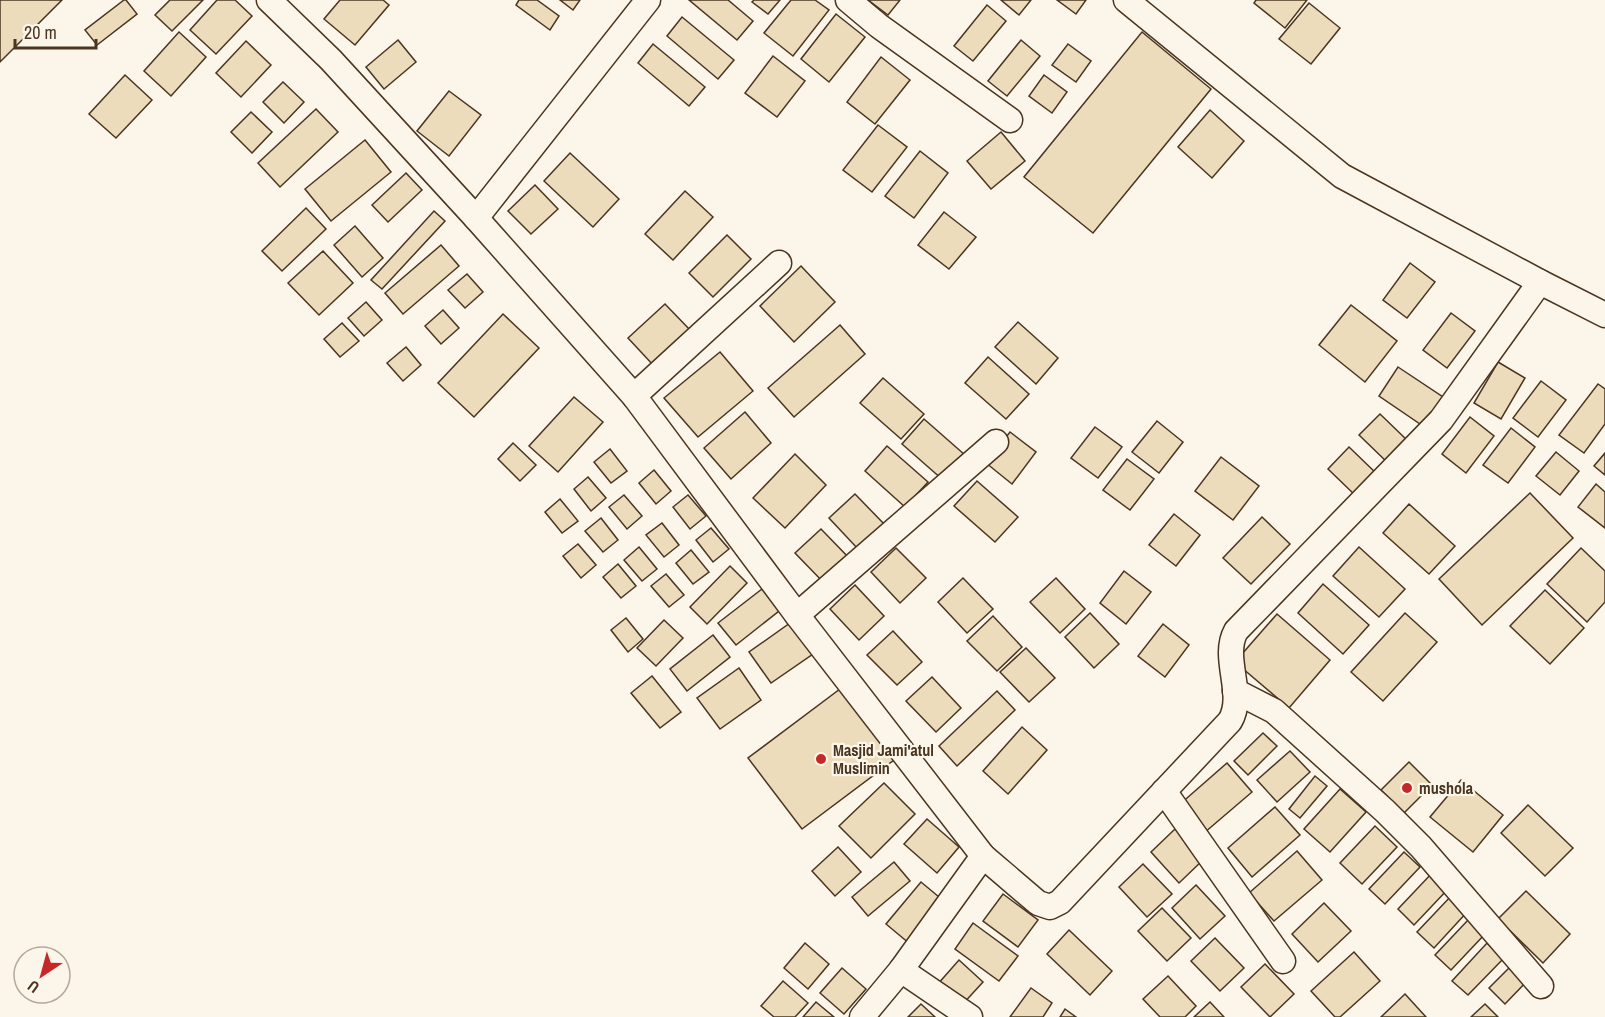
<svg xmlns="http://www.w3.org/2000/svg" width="1605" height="1017" font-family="'Archivo Narrow',sans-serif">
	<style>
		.building { fill: #ecdcbc; stroke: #4a3520; stroke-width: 1.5 }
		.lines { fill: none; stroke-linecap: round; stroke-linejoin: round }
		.minor-casing { stroke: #4a3520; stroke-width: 27 }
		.minor { stroke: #fbf6e9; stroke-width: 24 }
		.poi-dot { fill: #c62828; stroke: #fbf6e9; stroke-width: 2 }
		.labels { text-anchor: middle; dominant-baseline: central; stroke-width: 4.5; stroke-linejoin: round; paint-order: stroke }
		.poi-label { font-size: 16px; font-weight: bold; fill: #4a3520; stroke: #fbf6e9; text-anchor: start }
	</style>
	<rect width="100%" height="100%" fill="#fbf6e9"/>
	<!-- building -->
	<g class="building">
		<polygon points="0,0 62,0 0,62"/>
		<polygon points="124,0 126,0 137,14 97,45 85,30"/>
		<polygon points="170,0 203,0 172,31 155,15"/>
		<polygon points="217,0 235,0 252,16 216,54 190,30"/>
		<polygon points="340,0 383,0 389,5 355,45 324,19"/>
		<polygon points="519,0 537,0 559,16 550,30 516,5"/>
		<polygon points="560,0 580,0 573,10"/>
		<polygon points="689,0 728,0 753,21 737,40"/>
		<polygon points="754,0 780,0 768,14 752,2"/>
		<polygon points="791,0 815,0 829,10 793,56 764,33"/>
		<polygon points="868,0 900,0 888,15"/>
		<polygon points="1001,0 1031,0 1019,15"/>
		<polygon points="1057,0 1086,0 1076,14"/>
		<polygon points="1256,0 1307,0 1285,28 1254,3"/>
		<polygon points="1309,3 1340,28 1311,64 1279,39"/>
		<polygon points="987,5 1006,21 973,61 954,46"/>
		<polygon points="836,14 865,37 829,82 801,59"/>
		<polygon points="682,17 734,60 718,79 667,36"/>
		<polygon points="179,32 206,57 171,96 144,71"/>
		<polygon points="1142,32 1211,89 1093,233 1024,177"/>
		<polygon points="398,40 416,62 384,89 366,67"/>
		<polygon points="1021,40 1040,56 1007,96 988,81"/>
		<polygon points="246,41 271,65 241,97 216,73"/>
		<polygon points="653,44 705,87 689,106 638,63"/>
		<polygon points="1068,44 1091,61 1076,82 1052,65"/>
		<polygon points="773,56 805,81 777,117 745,93"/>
		<polygon points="881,57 910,80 875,124 847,102"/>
		<polygon points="125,75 152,100 116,138 89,114"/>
		<polygon points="1044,75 1067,92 1052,113 1029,96"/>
		<polygon points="283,82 304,102 284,123 263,102"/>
		<polygon points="449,91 481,115 449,156 417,131"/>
		<polygon points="316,109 338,132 280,187 258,163"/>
		<polygon points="1210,110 1244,141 1212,178 1178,147"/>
		<polygon points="251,112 272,132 252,153 231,132"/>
		<polygon points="878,125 907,147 872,192 843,170"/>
		<polygon points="1001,132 1025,161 991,189 967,161"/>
		<polygon points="365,140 391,172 331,221 305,189"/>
		<polygon points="920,151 948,173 914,218 885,196"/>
		<polygon points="570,153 619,199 593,227 544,181"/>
		<polygon points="406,173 422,190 388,222 372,205"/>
		<polygon points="535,185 558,209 531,234 508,211"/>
		<polygon points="685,191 713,217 673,260 645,234"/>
		<polygon points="306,208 326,229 282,271 262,251"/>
		<polygon points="434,211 445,221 382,289 371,280"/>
		<polygon points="944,212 976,237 949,269 918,245"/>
		<polygon points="355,226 383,258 362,277 334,245"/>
		<polygon points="727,235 751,259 713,297 689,273"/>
		<polygon points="441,245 459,266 403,314 385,293"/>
		<polygon points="323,251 353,283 319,315 288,283"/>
		<polygon points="1410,263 1435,282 1407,318 1383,300"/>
		<polygon points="801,266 835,302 794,342 760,306"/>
		<polygon points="467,274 483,292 465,308 448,290"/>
		<polygon points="366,302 382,320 364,336 348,318"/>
		<polygon points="665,304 691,331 654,366 628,338"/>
		<polygon points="1351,305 1397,341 1365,382 1319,345"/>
		<polygon points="443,310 459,328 441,344 425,326"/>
		<polygon points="1451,313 1475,331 1447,368 1423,350"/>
		<polygon points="503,314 539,348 474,417 438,383"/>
		<polygon points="1018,322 1058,358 1036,384 995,347"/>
		<polygon points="342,323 359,341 340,357 324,339"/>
		<polygon points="840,325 865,354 794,417 768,388"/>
		<polygon points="406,347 421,365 403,381 387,363"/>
		<polygon points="720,352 753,391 698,437 664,398"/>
		<polygon points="988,357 1029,394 1006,419 965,383"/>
		<polygon points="1498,362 1525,378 1501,419 1474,403"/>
		<polygon points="1398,367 1443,397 1423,426 1379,396"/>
		<polygon points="883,378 924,414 901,439 860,403"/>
		<polygon points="1541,381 1566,400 1538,437 1513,418"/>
		<polygon points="1598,384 1605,389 1605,424 1584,453 1559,435"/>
		<polygon points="574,397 603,422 558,472 529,446"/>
		<polygon points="745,412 771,443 731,479 704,448"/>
		<polygon points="1380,414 1409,442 1389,464 1359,435"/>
		<polygon points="1470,417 1494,436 1466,473 1442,454"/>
		<polygon points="924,419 965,455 943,480 902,444"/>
		<polygon points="1157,421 1183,442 1159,473 1132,452"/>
		<polygon points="1095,427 1122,447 1098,478 1071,458"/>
		<polygon points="1511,428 1535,447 1508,483 1483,465"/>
		<polygon points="1010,432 1036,452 1012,484 986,463"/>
		<polygon points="513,443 536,465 520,481 498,459"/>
		<polygon points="887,446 928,482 905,507 865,471"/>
		<polygon points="1349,447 1378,475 1357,497 1328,469"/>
		<polygon points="610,449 627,471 611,483 594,462"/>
		<polygon points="1556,452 1579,471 1560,495 1536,476"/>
		<polygon points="1605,453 1605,475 1594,466"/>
		<polygon points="795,454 826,485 785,528 753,498"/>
		<polygon points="1221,457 1259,486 1233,520 1195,491"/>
		<polygon points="1127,459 1154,479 1130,510 1103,490"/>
		<polygon points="654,470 671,491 656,504 639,483"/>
		<polygon points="588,477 606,498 591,511 574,489"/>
		<polygon points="977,481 1018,517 995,542 954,506"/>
		<polygon points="1596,484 1605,492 1605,528 1578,507"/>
		<polygon points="1530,493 1573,538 1482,625 1439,579"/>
		<polygon points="855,494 885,525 858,549 829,518"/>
		<polygon points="624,495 642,516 627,529 609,507"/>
		<polygon points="688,495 706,516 690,529 673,507"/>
		<polygon points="560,499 578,521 562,533 545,512"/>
		<polygon points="1409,504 1455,546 1429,574 1383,533"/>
		<polygon points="1174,514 1200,535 1176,566 1149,545"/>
		<polygon points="1262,517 1290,544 1251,584 1223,558"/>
		<polygon points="601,518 618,540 603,552 585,531"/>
		<polygon points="662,523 679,545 664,557 646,535"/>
		<polygon points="711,528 729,549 713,562 696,540"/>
		<polygon points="821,529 851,560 825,584 795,553"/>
		<polygon points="578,544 596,565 581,578 563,556"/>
		<polygon points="639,547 657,569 642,581 624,560"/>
		<polygon points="1359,547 1405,589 1379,617 1333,576"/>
		<polygon points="896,548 926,578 900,603 871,572"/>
		<polygon points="1581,548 1605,571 1605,602 1587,622 1547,584"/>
		<polygon points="691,550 709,572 693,584 676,563"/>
		<polygon points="618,564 636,586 621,598 603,577"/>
		<polygon points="730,566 747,583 707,624 690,607"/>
		<polygon points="1124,571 1151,592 1126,624 1100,603"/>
		<polygon points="666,574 684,595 669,607 651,586"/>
		<polygon points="963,578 993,609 967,633 938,602"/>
		<polygon points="1056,578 1085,609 1060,633 1030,602"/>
		<polygon points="1323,584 1369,625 1343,654 1298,613"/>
		<polygon points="855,585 884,616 859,640 830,609"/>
		<polygon points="762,589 779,611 736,645 718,623"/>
		<polygon points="1545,590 1584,628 1550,664 1510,626"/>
		<polygon points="1090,613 1119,644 1094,668 1065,637"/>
		<polygon points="1405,613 1437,642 1383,701 1351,672"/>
		<polygon points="1277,614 1330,660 1289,708 1235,662"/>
		<polygon points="993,616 1022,647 997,671 967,641"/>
		<polygon points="626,618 643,639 628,652 611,630"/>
		<polygon points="664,620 683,638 656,666 637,648"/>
		<polygon points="790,623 813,654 771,683 749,652"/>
		<polygon points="1163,624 1189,645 1165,677 1138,656"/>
		<polygon points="893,631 922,662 897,685 867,655"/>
		<polygon points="713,635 730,657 687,691 670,669"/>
		<polygon points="1026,648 1055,678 1029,702 1000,672"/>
		<polygon points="739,668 761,700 720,729 697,698"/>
		<polygon points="652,676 681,712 660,728 631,693"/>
		<polygon points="932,677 961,708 936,732 906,701"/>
		<polygon points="840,689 894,760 802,829 748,758"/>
		<polygon points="997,691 1015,710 957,766 939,746"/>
		<polygon points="1022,727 1047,750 1008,794 983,771"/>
		<polygon points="1263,733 1277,746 1248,775 1234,761"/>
		<polygon points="1290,751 1310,772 1277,802 1257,780"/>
		<polygon points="1409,762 1432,785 1404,813 1381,790"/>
		<polygon points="1227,763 1252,792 1204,833 1179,805"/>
		<polygon points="1315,776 1327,786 1300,818 1289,809"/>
		<polygon points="1461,780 1503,815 1473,852 1430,817"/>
		<polygon points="884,783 915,814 871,858 839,826"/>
		<polygon points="1340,789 1366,812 1330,852 1304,829"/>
		<polygon points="1528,805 1573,848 1545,876 1501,833"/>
		<polygon points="1275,807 1300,835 1252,877 1228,848"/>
		<polygon points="927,819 959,847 937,873 904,844"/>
		<polygon points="1375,826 1397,847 1362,884 1340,863"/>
		<polygon points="1175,829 1203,860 1179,883 1151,852"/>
		<polygon points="838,847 861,872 835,896 812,871"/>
		<polygon points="1297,851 1322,880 1274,921 1249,893"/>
		<polygon points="1404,852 1420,867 1385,904 1369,889"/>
		<polygon points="894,862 910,881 868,916 852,897"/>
		<polygon points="1143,864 1172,894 1147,917 1119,887"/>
		<polygon points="1433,872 1449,888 1414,925 1398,909"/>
		<polygon points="921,882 945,902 910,944 886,924"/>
		<polygon points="1196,885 1225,916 1200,939 1172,908"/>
		<polygon points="1526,891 1570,934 1543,963 1498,919"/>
		<polygon points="1003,894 1038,920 1018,947 983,921"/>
		<polygon points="1452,895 1468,911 1434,948 1417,932"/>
		<polygon points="1324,903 1351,931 1318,962 1292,934"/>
		<polygon points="1162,908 1191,938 1167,961 1138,931"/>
		<polygon points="1469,919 1485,934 1451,970 1435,955"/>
		<polygon points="973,923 1018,956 999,981 955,949"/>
		<polygon points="1069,930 1112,971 1090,995 1047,954"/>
		<polygon points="1215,938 1244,968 1220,991 1191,961"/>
		<polygon points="805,943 829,964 808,989 784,968"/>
		<polygon points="1487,943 1503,959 1468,995 1452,981"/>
		<polygon points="1354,952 1380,981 1340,1017 1335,1017 1311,991"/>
		<polygon points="959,960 983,982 961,1006 937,985"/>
		<polygon points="1265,964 1294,994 1270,1017 1241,987"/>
		<polygon points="1513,964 1529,979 1505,1004 1489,988"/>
		<polygon points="842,968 866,989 844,1014 820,993"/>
		<polygon points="1168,976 1196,1006 1185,1017 1160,1017 1143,999"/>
		<polygon points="783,981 808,1003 795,1017 774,1017 761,1006"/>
		<polygon points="1031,988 1052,1003 1043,1017 1010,1017"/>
		<polygon points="1405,994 1426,1017 1381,1017"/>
		<polygon points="816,1002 834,1017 803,1017"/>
		<polygon points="1210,1002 1224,1017 1194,1017"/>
		<polygon points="921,1004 935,1017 908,1017"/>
		<polygon points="1485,1004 1498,1017 1471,1017"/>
		<polygon points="1065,1009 1076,1017 1060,1017"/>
	</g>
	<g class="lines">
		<defs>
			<g id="minor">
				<path d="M269,0L331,60L476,218L634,396L797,615L983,856L1038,903L1050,907L1060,902L1230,721C1246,694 1221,658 1236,631L1441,420L1540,282"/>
				<polyline points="848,0 879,26 1010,120"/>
				<polyline points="1126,0 1342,176 1540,282 1605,315"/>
				<polyline points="476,218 648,0"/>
				<polyline points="634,396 779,263"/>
				<polyline points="797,615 996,442"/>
				<polyline points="1235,691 1274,711 1385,811 1421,847 1541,986"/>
				<polyline points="1164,791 1283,961"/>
				<polyline points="901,970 970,1017"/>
				<polyline points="862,1017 901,970 983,856"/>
			</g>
		</defs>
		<!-- minor casing -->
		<use href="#minor" class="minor-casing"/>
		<!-- minor -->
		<use href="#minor" class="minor"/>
	</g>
	<!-- markers -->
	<g class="poi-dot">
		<circle cx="821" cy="759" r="6"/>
		<circle cx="1407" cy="788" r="6"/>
	</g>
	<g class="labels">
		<!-- poi labels -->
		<g class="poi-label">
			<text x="833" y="750">Masjid Jami'atul<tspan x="833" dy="18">Muslimin</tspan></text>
			<text x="1419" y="788">mushola</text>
		</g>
	</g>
	<!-- north arrow -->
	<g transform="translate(42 975) rotate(216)"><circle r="28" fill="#fbf6e9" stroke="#b4a999" stroke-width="1.5"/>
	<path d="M0-4.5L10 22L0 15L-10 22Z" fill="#c62828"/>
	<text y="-9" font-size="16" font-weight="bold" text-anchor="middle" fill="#4a3520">U</text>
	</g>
	<!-- scale -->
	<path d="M15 39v9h81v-9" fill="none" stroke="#4a3520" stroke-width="3"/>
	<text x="24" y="39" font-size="18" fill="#4a3520" stroke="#fbf6e9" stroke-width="4.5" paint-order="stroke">20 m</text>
</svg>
